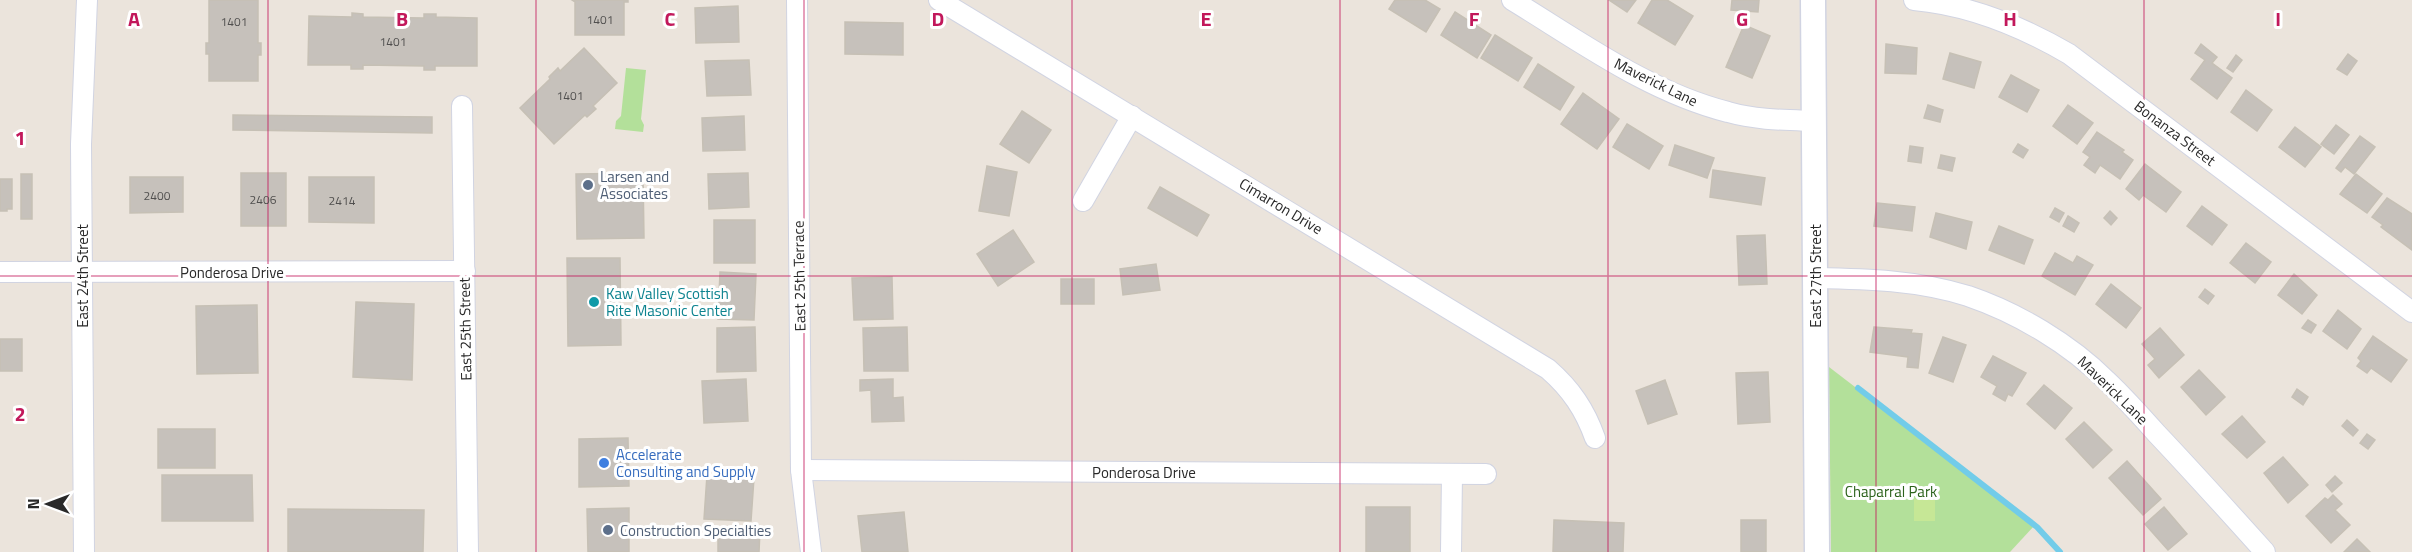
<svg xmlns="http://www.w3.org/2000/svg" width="2412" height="552" font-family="'Titillium Web',sans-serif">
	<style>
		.green { fill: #b3e09a }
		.pitch { fill: #c6e796 }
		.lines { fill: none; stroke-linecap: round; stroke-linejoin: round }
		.stream { stroke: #72cce9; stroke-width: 6 }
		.building { fill: #c6c1bb; stroke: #c6c0b5; stroke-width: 1.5 }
		.minor-casing { stroke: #d1d4e2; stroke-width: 22 }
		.tertiary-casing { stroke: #d1d4e2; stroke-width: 27 }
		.minor { stroke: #fff; stroke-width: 20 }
		.tertiary { stroke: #fff; stroke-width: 24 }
		.grid { fill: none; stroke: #c2185b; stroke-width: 1.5; stroke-opacity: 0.55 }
		.service-dot { fill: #5c6f8a; stroke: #fff; stroke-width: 2 }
		.culture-dot { fill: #0f9aa8; stroke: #fff; stroke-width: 2 }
		.shop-dot { fill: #3f7fe0; stroke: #fff; stroke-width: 2 }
		.labels { text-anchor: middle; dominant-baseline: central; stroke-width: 6; stroke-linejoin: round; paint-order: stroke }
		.number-label { font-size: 12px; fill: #504f4e }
		.street-label { font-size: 15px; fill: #292929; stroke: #fff }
		.service-label { font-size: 15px; fill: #4e5e75; stroke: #fff; text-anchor: start }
		.culture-label { font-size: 15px; fill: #0d838f; stroke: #fff; text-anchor: start }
		.shop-label { font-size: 15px; fill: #366cbe; stroke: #fff; text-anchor: start }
		.park-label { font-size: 15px; fill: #2d631c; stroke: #fff }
		.grid-label { font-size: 20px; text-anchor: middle; font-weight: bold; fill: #c2185b; stroke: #fff; stroke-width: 6; stroke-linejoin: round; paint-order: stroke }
	</style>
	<rect width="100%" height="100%" fill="#ebe4dc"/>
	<!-- green -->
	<g class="green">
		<polygon points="626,68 646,70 641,119 644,125 643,132 615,129 616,121 621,116"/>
		<polygon points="1829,367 2035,525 2010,552 1831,552"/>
	</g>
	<!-- pitch -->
	<rect class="pitch" x="1914" y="499" width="21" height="22"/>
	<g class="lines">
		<!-- stream -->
		<polyline class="stream" points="1858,388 2037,527 2060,552"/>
	</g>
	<!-- building -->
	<g class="building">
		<polygon points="209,0 258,0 258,43 261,43 261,55 258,55 258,81 209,81 209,54 206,54 206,43 209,43"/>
		<polygon points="572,0 628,0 628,2 624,2 624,35 575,35 575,2"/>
		<polygon points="1395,0 1425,0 1440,9 1426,32 1389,9"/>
		<polygon points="1609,0 1636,0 1627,12"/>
		<polygon points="1652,0 1667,0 1693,16 1675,45 1638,23"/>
		<polygon points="1732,0 1759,0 1758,12 1731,10"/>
		<polygon points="738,6 739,42 696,43 695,8"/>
		<polygon points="1455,12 1491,35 1477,58 1441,35"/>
		<polygon points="352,13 363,14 363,17 424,18 424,14 436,14 436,17 477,18 477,66 435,66 435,70 424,70 424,66 363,65 363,69 351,69 351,65 308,65 309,16 352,17"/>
		<polygon points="845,22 903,23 903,55 845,54"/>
		<polygon points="1744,25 1770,36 1752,78 1726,67"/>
		<polygon points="1495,35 1532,58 1518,81 1481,58"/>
		<polygon points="1886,44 1917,48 1916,74 1885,73"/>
		<polygon points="2201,44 2217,57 2212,63 2232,78 2217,99 2191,79 2205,60 2195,53"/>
		<polygon points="584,48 617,83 593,106 596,109 587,117 585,115 554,144 520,108 550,79 549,77 558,68 560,71"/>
		<polygon points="1950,53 1981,62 1974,88 1943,79"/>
		<polygon points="2348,54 2357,61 2347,75 2337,69"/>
		<polygon points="2236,55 2242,60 2233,72 2227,68"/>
		<polygon points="749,60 751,95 707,96 705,61"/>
		<polygon points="1538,64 1574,87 1560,110 1524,87"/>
		<polygon points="2011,75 2039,90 2027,112 1999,97"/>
		<polygon points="2246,90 2272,110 2257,131 2231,112"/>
		<polygon points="1583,93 1619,119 1597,149 1561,124"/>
		<polygon points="1928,105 1943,110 1940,122 1924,118"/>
		<polygon points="2068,105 2093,123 2077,144 2053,126"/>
		<polygon points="1022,111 1051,130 1029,163 1000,144"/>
		<polygon points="233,115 432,117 432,133 233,130"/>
		<polygon points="744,116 745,150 703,151 702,118"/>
		<polygon points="1627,124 1663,146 1649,169 1613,147"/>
		<polygon points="2336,125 2349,135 2334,154 2321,144"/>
		<polygon points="2295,127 2321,147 2305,167 2279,147"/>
		<polygon points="2097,132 2124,150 2122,152 2133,160 2120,179 2100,165 2095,173 2084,165 2090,157 2083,152"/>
		<polygon points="2360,136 2375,147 2354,174 2345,167 2341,172 2336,168"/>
		<polygon points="2018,144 2028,150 2023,158 2013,152"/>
		<polygon points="1675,145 1714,158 1707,178 1669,165"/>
		<polygon points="1910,146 1923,148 1921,163 1908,161"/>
		<polygon points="1941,155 1955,158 1952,171 1938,168"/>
		<polygon points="2145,164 2181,192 2166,212 2143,195 2139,200 2126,189"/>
		<polygon points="987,166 1017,172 1009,216 979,211"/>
		<polygon points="1713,170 1765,178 1761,205 1710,197"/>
		<rect x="241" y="173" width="45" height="53"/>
		<polygon points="643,173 644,238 577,239 576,174"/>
		<polygon points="748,173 749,207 709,209 708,174"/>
		<rect x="21" y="174" width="11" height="45"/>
		<polygon points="2356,174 2382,194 2367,213 2340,194"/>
		<polygon points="130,177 183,177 183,212 130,213"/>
		<polygon points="309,177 374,177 374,223 309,222"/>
		<polygon points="0,179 12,179 12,209 7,209 7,211 0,211"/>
		<polygon points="1160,187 1209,215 1197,236 1148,208"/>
		<polygon points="2387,198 2412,214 2412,250 2381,227 2383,225 2372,217"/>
		<polygon points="1877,203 1915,207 1912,231 1874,226"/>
		<polygon points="2202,206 2227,225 2212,245 2187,226"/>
		<polygon points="2055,208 2064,213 2059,222 2050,217"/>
		<polygon points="2110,211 2117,218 2111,225 2104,218"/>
		<polygon points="1936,213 1972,222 1966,249 1930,237"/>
		<polygon points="2068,216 2079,223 2074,232 2063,226"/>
		<rect x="714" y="220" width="41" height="43"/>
		<polygon points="1999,226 2033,240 2024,264 1989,250"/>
		<polygon points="1013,230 1034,262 998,286 977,254"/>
		<polygon points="1765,235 1767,284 1739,285 1737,236"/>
		<polygon points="2246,243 2271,262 2255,283 2230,263"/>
		<polygon points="2055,253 2073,263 2077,256 2093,265 2075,295 2042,276"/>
		<polygon points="567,258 620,258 621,345 568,346"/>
		<polygon points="1156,264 1160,290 1123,295 1120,269"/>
		<polygon points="720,272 756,274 754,320 718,319"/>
		<polygon points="2294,274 2317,295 2302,314 2278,295"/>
		<polygon points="892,277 893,319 854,320 852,278"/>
		<rect x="1061" y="279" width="33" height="25"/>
		<polygon points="2111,284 2141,308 2126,328 2096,304"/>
		<polygon points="2205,289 2214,296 2208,304 2199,297"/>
		<polygon points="356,302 414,304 412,380 353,377"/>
		<polygon points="257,305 258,373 197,374 196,306"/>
		<polygon points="2338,310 2361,329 2347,349 2323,331"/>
		<polygon points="2308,320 2316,325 2311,333 2302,328"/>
		<polygon points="755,327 756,371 717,372 717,328"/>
		<polygon points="907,327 908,371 864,371 863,328"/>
		<polygon points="1874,327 1912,330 1911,333 1922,334 1918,368 1907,367 1908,357 1870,352"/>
		<polygon points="2160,328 2184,355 2159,378 2148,365 2155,359 2142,344"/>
		<polygon points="2373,336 2407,360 2391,382 2371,368 2367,373 2357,366 2361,361 2358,358"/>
		<polygon points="1943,337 1966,345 1953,382 1929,373"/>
		<rect x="0" y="339" width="22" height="32"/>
		<polygon points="1993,356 2026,373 2012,396 2008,394 2005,401 1993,394 1997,386 1981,377"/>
		<polygon points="2199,370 2225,397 2206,415 2181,387"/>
		<polygon points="1768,372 1770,422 1738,424 1736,373"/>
		<polygon points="746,379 748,421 704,423 702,381"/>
		<polygon points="893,379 893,398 903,397 904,421 872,422 871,390 860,391 860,380"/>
		<polygon points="1665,380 1677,414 1648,424 1636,391"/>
		<polygon points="2044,385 2072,408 2055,429 2027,404"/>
		<polygon points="2297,389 2308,397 2303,405 2292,397"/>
		<polygon points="2242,416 2265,442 2247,458 2222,434"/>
		<polygon points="2347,420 2358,430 2353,436 2342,426"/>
		<polygon points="2084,422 2112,450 2093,468 2066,439"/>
		<rect x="158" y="429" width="57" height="39"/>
		<polygon points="2367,434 2375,440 2368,449 2360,443"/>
		<polygon points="628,438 629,486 579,487 579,439"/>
		<polygon points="2283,457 2308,485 2288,503 2264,473"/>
		<polygon points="2127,461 2161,499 2143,515 2109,478"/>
		<polygon points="162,475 252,475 253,521 162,521"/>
		<polygon points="707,475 754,478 751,521 704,519"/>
		<polygon points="2335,476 2342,483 2332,492 2326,485"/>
		<polygon points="2333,495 2342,504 2335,510 2350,525 2331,543 2306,516 2325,498 2328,500"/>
		<rect x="1366" y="507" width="44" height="45"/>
		<polygon points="2164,507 2187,534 2168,550 2145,524"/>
		<polygon points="629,508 629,552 588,552 587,509"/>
		<polygon points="288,509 424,510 423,552 288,552"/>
		<polygon points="904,512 908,552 862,552 858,516"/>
		<polygon points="1554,520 1624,523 1623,552 1553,552"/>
		<rect x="1741" y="520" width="25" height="32"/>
		<polygon points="718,529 760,530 759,552 718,552"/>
		<polygon points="2357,539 2370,552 2344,552"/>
	</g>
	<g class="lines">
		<defs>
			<g id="minor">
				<polyline points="797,0 801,470 811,552"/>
				<path d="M939,0L1548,369C1571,389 1585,410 1595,438"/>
				<path d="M1512,0C1581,42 1649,92 1728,112C1756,120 1785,120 1814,121"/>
				<path d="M1914,0C1970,5 2021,26 2069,54L2412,312"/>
				<polyline points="462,106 468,552"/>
				<polyline points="1083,201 1132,116"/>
				<polyline points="0,272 465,271"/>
				<path d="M1815,278C1867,279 1917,280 1968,296C2018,313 2070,344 2107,381C2125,398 2141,416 2157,434C2194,473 2229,512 2265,552"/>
				<polyline points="801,470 1486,474"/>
				<polyline points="84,552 81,144 87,0"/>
				<polyline points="1451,552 1452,474"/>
			</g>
			<polyline id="tertiary" points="1813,0 1817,552"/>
		</defs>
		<!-- minor casing -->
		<use href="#minor" class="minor-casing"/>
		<!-- tertiary casing -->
		<use href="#tertiary" class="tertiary-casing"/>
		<!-- minor -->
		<use href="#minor" class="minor"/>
		<!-- tertiary -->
		<use href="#tertiary" class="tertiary"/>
	</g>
	<!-- grid -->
	<path class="grid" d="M268,0V552M536,0V552M804,0V552M1072,0V552M1340,0V552M1608,0V552M1876,0V552M2144,0V552M0,276H2412"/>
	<!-- markers -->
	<g class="service-dot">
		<circle cx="588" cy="185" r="6"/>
		<circle cx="608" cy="530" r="6"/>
	</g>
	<circle class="culture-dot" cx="594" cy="302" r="6"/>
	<circle class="shop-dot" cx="604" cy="463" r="6"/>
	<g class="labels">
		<!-- number labels -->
		<g class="number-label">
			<text x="600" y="19">1401</text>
			<text x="234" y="21">1401</text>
			<text x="393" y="41">1401</text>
			<text x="570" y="95">1401</text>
			<text x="157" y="195">2400</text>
			<text x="263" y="199">2406</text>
			<text x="342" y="200">2414</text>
		</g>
		<!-- street labels -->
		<g class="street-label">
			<text transform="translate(1656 82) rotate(26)">Maverick Lane</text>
			<text transform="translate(2175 133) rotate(37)">Bonanza Street</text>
			<text transform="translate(1281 206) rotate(31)">Cimarron Drive</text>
			<text x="232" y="272">Ponderosa Drive</text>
			<text transform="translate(82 276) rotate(-90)">East 24th Street</text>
			<text transform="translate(799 276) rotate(-91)">East 25th Terrace</text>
			<text transform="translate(1815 276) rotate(-90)">East 27th Street</text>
			<text transform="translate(465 329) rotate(-91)">East 25th Street</text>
			<text transform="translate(2113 390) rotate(44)">Maverick Lane</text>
			<text x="1144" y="472">Ponderosa Drive</text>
		</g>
		<!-- service labels -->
		<g class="service-label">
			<text x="600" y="176">Larsen and<tspan x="600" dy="17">Associates</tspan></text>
			<text x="620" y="530">Construction Specialties</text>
		</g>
		<!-- culture labels -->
		<g class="culture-label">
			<text x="606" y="293">Kaw Valley Scottish<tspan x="606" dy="17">Rite Masonic Center</tspan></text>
		</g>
		<!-- shop labels -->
		<g class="shop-label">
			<text x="616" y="454">Accelerate<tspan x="616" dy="17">Consulting and Supply</tspan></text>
		</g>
		<!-- park labels -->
		<g class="park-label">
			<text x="1891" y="491">Chaparral Park</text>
		</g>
	</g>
	<g class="grid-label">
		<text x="134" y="26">A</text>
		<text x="402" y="26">B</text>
		<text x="670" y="26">C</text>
		<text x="938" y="26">D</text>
		<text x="1206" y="26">E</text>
		<text x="1474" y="26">F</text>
		<text x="1742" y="26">G</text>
		<text x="2010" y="26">H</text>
		<text x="2278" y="26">I</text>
		<text x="20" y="145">1</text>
		<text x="20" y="421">2</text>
	</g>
	<!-- north arrow -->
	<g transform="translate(48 504) rotate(270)" stroke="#ffffff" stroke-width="4.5" paint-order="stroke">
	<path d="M0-4.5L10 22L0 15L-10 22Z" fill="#292929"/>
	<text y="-9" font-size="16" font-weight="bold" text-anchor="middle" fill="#292929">N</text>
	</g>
</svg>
